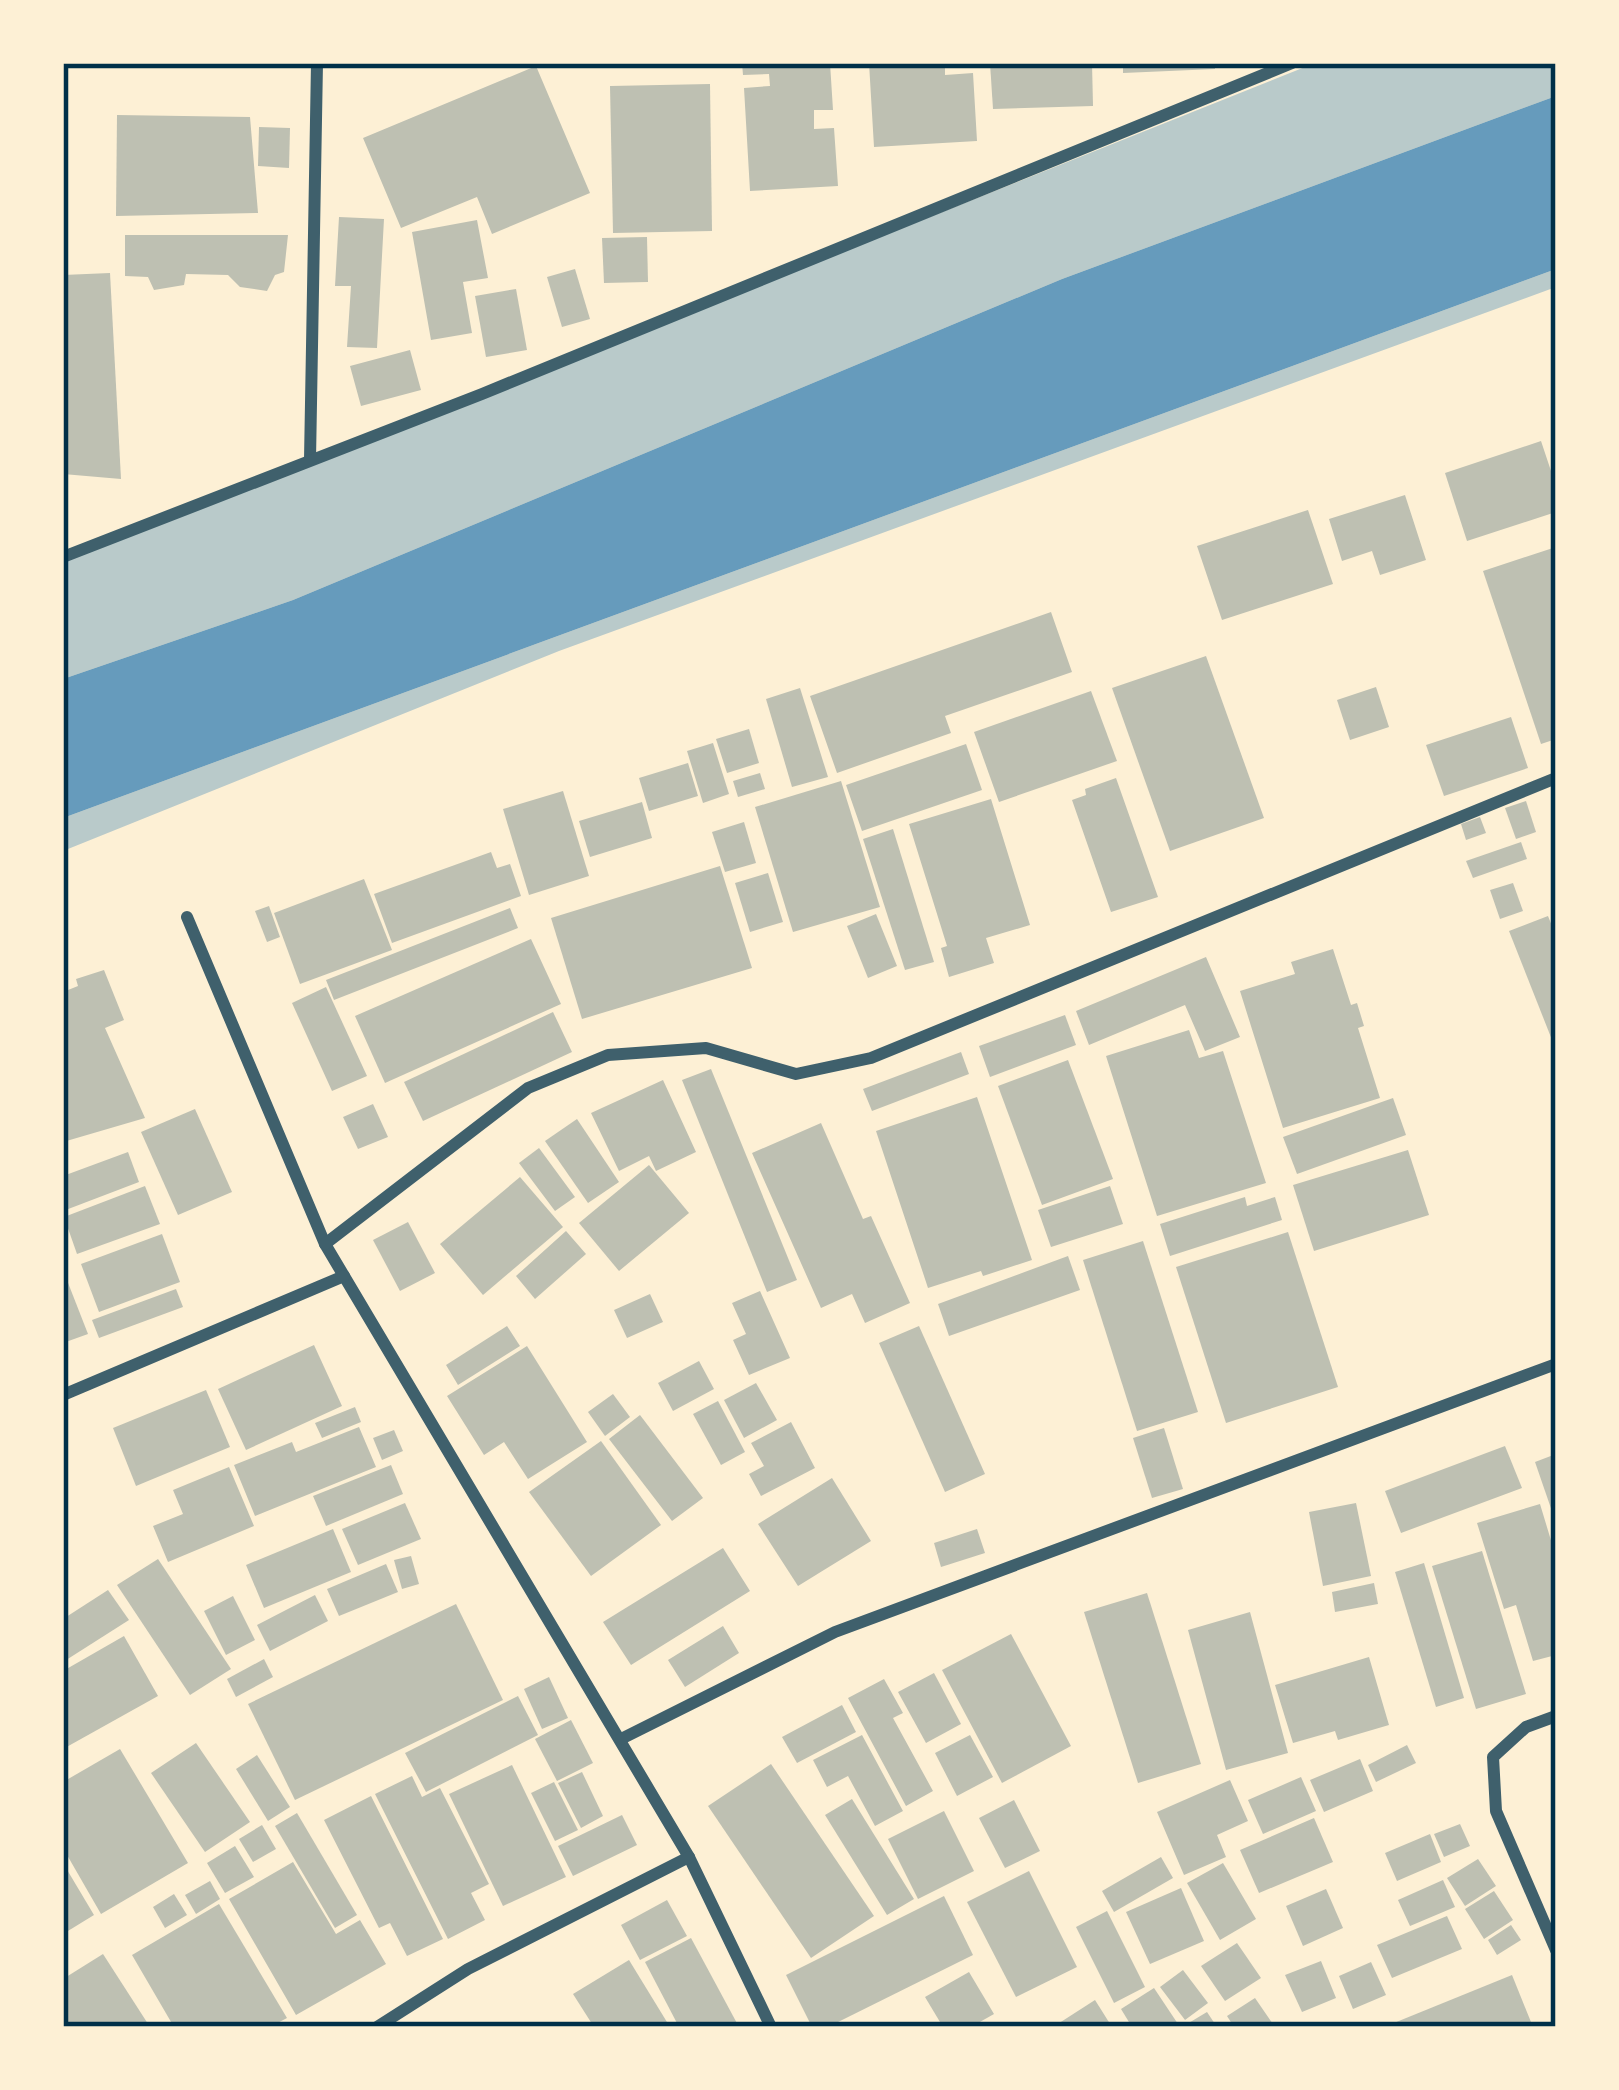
<svg xmlns="http://www.w3.org/2000/svg" width="1619" height="2090" font-family="Overpass,sans-serif">
	<style>
		.green { fill: #b9caca }
		.water { fill: #669bbc }
		.building { fill: #bec0b2 }
		.lines { fill: none; stroke-linecap: round; stroke-linejoin: round }
		.minor { stroke: #3f606c; stroke-width: 12 }
		.neatline { fill: none; stroke: #003049; stroke-width: 4.5 }
	</style>
	<rect width="100%" height="100%" fill="#fdf0d5"/>
	<!-- green -->
	<g class="green">
		<polygon points="1315,63 1556,63 1556,96 1062,279 293,600 63,679 63,551 291,472"/>
		<polygon points="1556,269 1556,287 559,651 63,851 63,818"/>
	</g>
	<!-- water -->
	<polygon class="water" points="1556,96 1556,269 63,818 63,679 293,600 1062,279"/>
	<!-- building -->
	<g class="building">
		<polygon points="742,63 830,63 833,110 814,110 814,129 834,128 838,186 750,191 744,88 770,86 769,74 743,75"/>
		<polygon points="869,63 945,63 945,75 973,73 977,141 874,147"/>
		<polygon points="990,63 1092,63 1093,106 993,109"/>
		<polygon points="1123,63 1215,63 1215,69 1123,73"/>
		<polygon points="536,66 590,193 492,234 477,197 401,228 363,138"/>
		<polygon points="710,84 712,231 613,233 610,86"/>
		<polygon points="117,115 250,117 258,213 116,216"/>
		<polygon points="259,127 290,128 289,168 258,166"/>
		<polygon points="339,217 384,219 377,348 347,347 351,286 335,286"/>
		<polygon points="477,220 488,278 463,282 472,333 431,340 412,232"/>
		<polygon points="125,235 288,235 284,272 275,275 267,291 240,287 228,275 186,274 184,285 154,290 148,277 125,276"/>
		<polygon points="647,237 648,282 604,283 602,238"/>
		<polygon points="575,269 590,319 562,327 547,277"/>
		<polygon points="110,273 121,479 63,474 63,275"/>
		<polygon points="516,289 527,350 486,357 475,296"/>
		<polygon points="410,350 421,390 361,406 350,366"/>
		<polygon points="1541,441 1556,486 1556,512 1467,541 1445,473"/>
		<polygon points="1405,495 1426,560 1380,575 1372,551 1342,561 1329,519"/>
		<polygon points="1308,510 1333,584 1222,620 1197,546"/>
		<polygon points="1556,547 1556,739 1541,744 1483,571"/>
		<polygon points="1051,612 1072,672 945,716 951,733 837,773 810,696"/>
		<polygon points="1206,656 1264,818 1170,851 1112,688"/>
		<polygon points="1376,687 1389,727 1350,740 1337,700"/>
		<polygon points="800,688 828,777 792,787 766,699"/>
		<polygon points="1091,691 1117,761 999,802 974,732"/>
		<polygon points="1511,717 1528,768 1444,796 1426,745"/>
		<polygon points="749,729 759,763 727,773 716,739"/>
		<polygon points="713,743 729,794 703,803 687,751"/>
		<polygon points="966,744 982,790 862,831 846,785"/>
		<polygon points="688,763 698,796 649,811 639,778"/>
		<polygon points="760,773 765,789 738,797 733,781"/>
		<polygon points="1116,778 1158,897 1111,912 1072,800 1086,795 1085,789"/>
		<polygon points="841,781 880,907 793,932 755,807"/>
		<polygon points="563,791 589,876 529,895 503,809"/>
		<polygon points="991,799 1030,925 986,938 994,963 949,977 941,948 947,946 909,824"/>
		<polygon points="1526,801 1536,832 1516,839 1505,808"/>
		<polygon points="642,802 652,838 590,857 579,821"/>
		<polygon points="1480,817 1486,833 1466,840 1461,824"/>
		<polygon points="744,822 756,863 725,872 712,832"/>
		<polygon points="893,829 934,962 905,970 863,839"/>
		<polygon points="1521,842 1527,859 1473,878 1466,861"/>
		<polygon points="491,852 497,868 510,864 521,896 392,943 374,894"/>
		<polygon points="720,866 752,968 582,1019 551,918"/>
		<polygon points="768,873 783,922 750,932 735,883"/>
		<polygon points="364,879 392,950 300,984 274,913"/>
		<polygon points="1513,883 1523,911 1500,919 1490,890"/>
		<polygon points="269,906 280,937 267,942 255,911"/>
		<polygon points="510,908 518,928 334,1000 326,980"/>
		<polygon points="876,914 897,966 868,978 847,926"/>
		<polygon points="1548,916 1556,936 1556,1050 1509,931"/>
		<polygon points="531,939 561,1004 385,1083 355,1016"/>
		<polygon points="1333,949 1351,1005 1357,1003 1364,1026 1358,1028 1380,1098 1283,1128 1240,991 1295,974 1291,962"/>
		<polygon points="1206,957 1240,1037 1205,1051 1185,1005 1089,1045 1076,1011"/>
		<polygon points="104,970 124,1020 105,1028 145,1118 63,1142 63,992 78,986 76,979"/>
		<polygon points="326,987 367,1076 332,1091 292,1003"/>
		<polygon points="553,1012 572,1052 423,1121 404,1082"/>
		<polygon points="1065,1015 1076,1045 990,1077 979,1046"/>
		<polygon points="1189,1030 1199,1058 1223,1051 1266,1183 1157,1216 1106,1056"/>
		<polygon points="961,1052 969,1074 872,1111 863,1089"/>
		<polygon points="1068,1060 1113,1179 1042,1205 998,1086"/>
		<polygon points="711,1069 797,1280 767,1292 682,1080"/>
		<polygon points="663,1080 696,1152 656,1171 649,1156 619,1171 591,1113"/>
		<polygon points="977,1097 1032,1260 983,1276 981,1271 928,1288 876,1131"/>
		<polygon points="1393,1098 1406,1135 1297,1174 1283,1137"/>
		<polygon points="373,1104 388,1137 358,1149 343,1117"/>
		<polygon points="195,1109 232,1192 178,1215 141,1132"/>
		<polygon points="577,1119 619,1182 588,1203 545,1141"/>
		<polygon points="821,1123 863,1219 871,1216 910,1303 865,1323 852,1294 821,1308 752,1153"/>
		<polygon points="539,1148 575,1197 555,1211 519,1163"/>
		<polygon points="1408,1150 1429,1215 1314,1251 1293,1185"/>
		<polygon points="128,1152 139,1182 63,1211 63,1176"/>
		<polygon points="649,1165 689,1213 619,1271 579,1223"/>
		<polygon points="520,1177 563,1227 483,1295 440,1244"/>
		<polygon points="145,1186 160,1224 77,1254 64,1217"/>
		<polygon points="1110,1186 1123,1224 1051,1247 1038,1210"/>
		<polygon points="1245,1197 1247,1206 1275,1197 1282,1220 1170,1256 1160,1224"/>
		<polygon points="408,1222 435,1273 400,1291 373,1240"/>
		<polygon points="566,1231 586,1254 535,1299 516,1276"/>
		<polygon points="1288,1232 1338,1387 1226,1423 1176,1267"/>
		<polygon points="162,1234 180,1282 99,1312 81,1264"/>
		<polygon points="1143,1241 1198,1412 1137,1431 1083,1260"/>
		<polygon points="1068,1256 1080,1290 949,1336 938,1304"/>
		<polygon points="63,1270 88,1334 63,1343"/>
		<polygon points="176,1289 183,1307 99,1338 92,1320"/>
		<polygon points="760,1291 790,1358 749,1375 733,1340 746,1334 732,1303"/>
		<polygon points="650,1294 663,1322 627,1338 614,1310"/>
		<polygon points="507,1326 520,1346 458,1385 446,1365"/>
		<polygon points="919,1326 985,1474 945,1492 879,1343"/>
		<polygon points="314,1345 342,1406 246,1450 218,1389"/>
		<polygon points="527,1346 587,1442 528,1479 504,1442 484,1455 447,1396"/>
		<polygon points="699,1361 714,1389 673,1411 658,1383"/>
		<polygon points="756,1383 777,1420 744,1438 724,1400"/>
		<polygon points="206,1390 230,1447 136,1486 113,1428"/>
		<polygon points="613,1394 630,1417 605,1436 588,1412"/>
		<polygon points="718,1401 745,1452 721,1465 693,1414"/>
		<polygon points="355,1407 361,1422 322,1438 315,1423"/>
		<polygon points="640,1415 703,1498 672,1521 609,1439"/>
		<polygon points="791,1422 815,1468 761,1496 749,1474 764,1466 751,1443"/>
		<polygon points="359,1427 376,1467 255,1516 234,1465 292,1442 296,1452"/>
		<polygon points="1164,1428 1183,1489 1152,1498 1133,1438"/>
		<polygon points="394,1430 403,1451 382,1460 373,1438"/>
		<polygon points="601,1441 661,1525 591,1576 529,1492"/>
		<polygon points="1505,1446 1522,1488 1401,1533 1385,1491"/>
		<polygon points="1556,1454 1556,1520 1555,1520 1535,1462"/>
		<polygon points="391,1465 403,1494 326,1526 313,1496"/>
		<polygon points="229,1467 254,1526 168,1562 153,1526 183,1514 173,1490"/>
		<polygon points="832,1478 871,1541 798,1586 758,1524"/>
		<polygon points="405,1503 421,1539 358,1565 342,1529"/>
		<polygon points="1356,1503 1371,1576 1323,1586 1309,1512"/>
		<polygon points="1540,1504 1556,1557 1556,1655 1533,1661 1516,1605 1504,1609 1477,1523"/>
		<polygon points="333,1529 351,1572 264,1608 246,1565"/>
		<polygon points="977,1529 985,1553 941,1567 934,1543"/>
		<polygon points="723,1548 750,1591 631,1665 603,1622"/>
		<polygon points="1482,1551 1526,1694 1476,1709 1432,1566"/>
		<polygon points="411,1556 419,1584 402,1589 394,1560"/>
		<polygon points="158,1559 231,1669 190,1695 117,1585"/>
		<polygon points="1424,1563 1464,1698 1436,1707 1395,1572"/>
		<polygon points="386,1564 398,1592 339,1616 327,1589"/>
		<polygon points="1374,1583 1378,1604 1335,1612 1332,1592"/>
		<polygon points="108,1590 129,1620 63,1662 63,1619"/>
		<polygon points="1147,1593 1201,1764 1138,1783 1084,1612"/>
		<polygon points="315,1595 328,1621 270,1651 257,1625"/>
		<polygon points="233,1596 255,1640 226,1655 204,1611"/>
		<polygon points="456,1604 503,1700 295,1800 248,1704"/>
		<polygon points="1250,1612 1288,1753 1226,1770 1188,1630"/>
		<polygon points="723,1626 739,1653 685,1687 668,1660"/>
		<polygon points="1011,1634 1071,1746 1002,1783 942,1670"/>
		<polygon points="124,1636 158,1696 63,1749 63,1671"/>
		<polygon points="1369,1657 1389,1725 1338,1740 1335,1731 1293,1743 1275,1685"/>
		<polygon points="264,1659 273,1677 236,1697 227,1679"/>
		<polygon points="934,1673 961,1724 926,1743 898,1692"/>
		<polygon points="549,1677 568,1718 542,1729 524,1689"/>
		<polygon points="884,1679 903,1713 893,1718 933,1791 906,1806 848,1698"/>
		<polygon points="518,1696 538,1735 426,1792 405,1753"/>
		<polygon points="842,1705 856,1732 797,1763 782,1737"/>
		<polygon points="571,1720 593,1763 557,1781 535,1739"/>
		<polygon points="862,1735 903,1811 875,1826 848,1776 827,1787 813,1760"/>
		<polygon points="970,1735 993,1777 957,1796 935,1753"/>
		<polygon points="196,1743 250,1822 205,1852 151,1773"/>
		<polygon points="1407,1745 1416,1763 1376,1782 1368,1765"/>
		<polygon points="120,1749 188,1863 101,1914 63,1848 63,1782"/>
		<polygon points="257,1755 290,1807 268,1821 236,1769"/>
		<polygon points="1360,1759 1373,1791 1324,1812 1310,1780"/>
		<polygon points="771,1764 874,1916 811,1958 708,1806"/>
		<polygon points="512,1765 566,1877 503,1906 449,1794"/>
		<polygon points="582,1772 603,1816 581,1828 558,1783"/>
		<polygon points="412,1776 422,1797 440,1788 489,1884 471,1893 485,1920 448,1939 375,1794"/>
		<polygon points="1301,1777 1316,1811 1263,1834 1248,1800"/>
		<polygon points="1230,1780 1248,1821 1217,1835 1226,1857 1184,1875 1157,1812"/>
		<polygon points="554,1782 578,1830 555,1841 531,1793"/>
		<polygon points="371,1796 443,1939 407,1956 390,1923 379,1928 324,1820"/>
		<polygon points="852,1799 914,1899 887,1915 825,1815"/>
		<polygon points="1014,1800 1040,1851 1005,1868 979,1818"/>
		<polygon points="944,1811 974,1871 918,1899 888,1839"/>
		<polygon points="297,1813 357,1915 335,1928 275,1826"/>
		<polygon points="622,1815 637,1845 573,1876 558,1846"/>
		<polygon points="1314,1818 1333,1862 1259,1893 1240,1850"/>
		<polygon points="1460,1824 1470,1846 1444,1857 1434,1834"/>
		<polygon points="262,1825 276,1849 253,1862 239,1839"/>
		<polygon points="1430,1834 1441,1862 1397,1881 1385,1853"/>
		<polygon points="235,1846 254,1877 225,1893 207,1863"/>
		<polygon points="1161,1857 1173,1878 1114,1912 1102,1891"/>
		<polygon points="1478,1859 1496,1886 1465,1906 1447,1878"/>
		<polygon points="293,1862 336,1934 360,1920 386,1964 296,2015 229,1899"/>
		<polygon points="63,1863 94,1915 63,1934"/>
		<polygon points="1223,1863 1256,1919 1220,1940 1187,1883"/>
		<polygon points="1029,1871 1077,1967 1016,1997 967,1902"/>
		<polygon points="1443,1880 1455,1907 1410,1926 1398,1900"/>
		<polygon points="210,1881 220,1899 196,1914 185,1895"/>
		<polygon points="1181,1888 1204,1941 1150,1964 1126,1912"/>
		<polygon points="1326,1889 1343,1928 1303,1946 1286,1906"/>
		<polygon points="1494,1891 1513,1920 1484,1939 1465,1909"/>
		<polygon points="174,1894 187,1915 165,1928 153,1907"/>
		<polygon points="944,1896 973,1955 828,2027 812,2027 786,1975"/>
		<polygon points="667,1900 687,1936 640,1960 621,1925"/>
		<polygon points="219,1904 287,2018 270,2027 174,2027 132,1955"/>
		<polygon points="1107,1911 1145,1987 1114,2003 1076,1927"/>
		<polygon points="1447,1916 1462,1949 1392,1978 1377,1945"/>
		<polygon points="1511,1925 1521,1940 1497,1955 1488,1940"/>
		<polygon points="691,1938 739,2027 679,2027 645,1962"/>
		<polygon points="1237,1943 1261,1978 1225,2001 1201,1966"/>
		<polygon points="103,1954 150,2027 63,2027 63,1979"/>
		<polygon points="629,1960 670,2027 594,2027 573,1994"/>
		<polygon points="1321,1961 1336,1998 1302,2012 1285,1975"/>
		<polygon points="1371,1962 1386,1995 1353,2009 1339,1976"/>
		<polygon points="1183,1970 1208,2003 1185,2020 1160,1987"/>
		<polygon points="969,1972 994,2014 971,2027 943,2027 925,1997"/>
		<polygon points="1512,1975 1533,2027 1384,2027"/>
		<polygon points="1154,1988 1180,2027 1132,2027 1121,2009"/>
		<polygon points="1255,1998 1275,2027 1234,2027 1227,2016"/>
		<polygon points="1095,2000 1112,2027 1053,2027"/>
		<polygon points="1207,2012 1217,2027 1182,2027"/>
	</g>
	<g class="lines">
		<!-- minor -->
		<g class="minor">
			<polyline points="310,460 317,63"/>
			<polyline points="63,557 482,394 1292,63"/>
			<polyline points="187,917 325,1244 689,1857 771,2027"/>
			<polyline points="325,1244 528,1088 608,1055 706,1048 796,1074 871,1058 1556,778"/>
			<polyline points="63,1395 344,1276"/>
			<polyline points="1556,1716 1526,1727 1493,1757 1496,1811 1556,1950"/>
			<polyline points="621,1739 835,1632 1556,1364"/>
			<polyline points="377,2027 468,1969 689,1857"/>
		</g>
	</g>
	<!-- border -->
	<rect width="1619" height="2090" fill="none" stroke="#fdf0d5" stroke-width="132"/>
	<rect x="66" y="66" width="1487" height="1958" class="neatline"/>
</svg>
